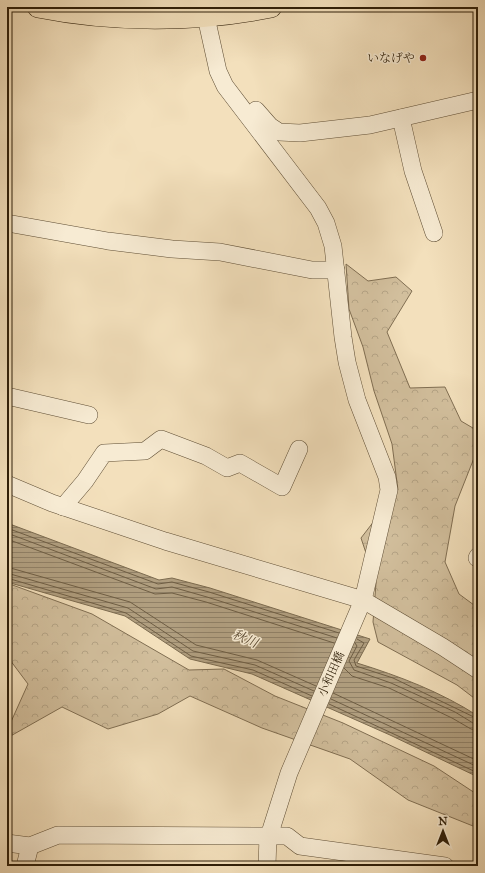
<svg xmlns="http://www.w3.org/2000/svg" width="485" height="873" font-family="'IM FELL Great Primer','Noto Serif JP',serif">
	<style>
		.forest { fill: url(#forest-crowns); stroke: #806e52 }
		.water { fill: url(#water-rules); stroke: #7c6b4f }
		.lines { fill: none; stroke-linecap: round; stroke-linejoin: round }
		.shore { stroke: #6f5e44; stroke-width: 1 }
		.minor-casing { stroke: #5f4e35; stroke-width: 18 }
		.major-casing { stroke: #2e1e08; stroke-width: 22 }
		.minor { stroke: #f7ebd3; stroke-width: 17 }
		.major { stroke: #f3e0bc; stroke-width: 21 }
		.poi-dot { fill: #8f2418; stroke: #f7ebd3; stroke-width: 1.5 }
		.labels { text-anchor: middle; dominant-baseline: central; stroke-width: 3; stroke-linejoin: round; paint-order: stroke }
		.poi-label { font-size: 12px; fill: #2e1e08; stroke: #f7ebd3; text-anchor: end }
		.street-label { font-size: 12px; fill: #2e1e08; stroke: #f7ebd3 }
		.water-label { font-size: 13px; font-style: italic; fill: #5c4b32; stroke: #f7ebd3 }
	</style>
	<defs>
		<pattern id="forest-crowns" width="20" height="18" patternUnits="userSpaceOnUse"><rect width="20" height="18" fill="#d2bf9d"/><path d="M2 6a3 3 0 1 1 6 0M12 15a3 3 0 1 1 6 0" fill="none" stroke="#b5a486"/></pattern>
		<pattern id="water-rules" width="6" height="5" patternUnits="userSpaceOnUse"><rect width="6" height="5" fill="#b09e7f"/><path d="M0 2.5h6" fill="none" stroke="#908066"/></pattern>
	</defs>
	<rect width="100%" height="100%" fill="#f3e0bc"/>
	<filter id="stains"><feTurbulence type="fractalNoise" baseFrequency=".005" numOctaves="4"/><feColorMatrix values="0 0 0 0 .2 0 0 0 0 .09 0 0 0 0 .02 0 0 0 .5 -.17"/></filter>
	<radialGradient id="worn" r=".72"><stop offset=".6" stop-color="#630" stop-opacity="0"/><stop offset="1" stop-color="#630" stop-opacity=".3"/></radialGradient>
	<!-- forest -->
	<g class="forest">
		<polygon points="346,264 368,281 396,277 412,291 387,332 410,388 445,387 461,421 478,431 478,448 455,506 445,562 459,594 478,608 478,701 457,685 378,642 373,622 376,583 361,538 398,490 392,444 374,391 363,347 349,309"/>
		<polygon points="7,583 92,614 189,670 224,669 275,696 343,723 434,766 478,795 478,828 408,800 350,759 262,728 190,696 158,714 108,729 62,707 7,738 7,725 10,724 28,684 7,656"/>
	</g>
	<!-- water -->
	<path class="water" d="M7,523L159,580L172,578L210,588L370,639L357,663C399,676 441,692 478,716V777L390,735L252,674L190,659L125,616L7,582Z"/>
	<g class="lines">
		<!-- shore -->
		<g class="shore">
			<polyline points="7,528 158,584 172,582 209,592 339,633"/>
			<polyline points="7,533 156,589 172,587 207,597 337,638"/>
			<polyline points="7,539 155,594 172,593 206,602 334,643"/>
			<polyline points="7,567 130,602 196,645 257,660 316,686"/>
			<polyline points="7,573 128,608 193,651 255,665 314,691"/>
			<polyline points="7,578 126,613 191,656 253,670 312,696"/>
			<polyline points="357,639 364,643 354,660 356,666 393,678 478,719"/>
			<polyline points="355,643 357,646 349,661 354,670 391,683 455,712 473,723 478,724"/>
			<polyline points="344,668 352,676 389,688 452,718 471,729 478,730"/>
			<polyline points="333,693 478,761"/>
			<polyline points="331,699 478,767"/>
			<polyline points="329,704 478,773"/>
		</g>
		<defs>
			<g id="minor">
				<polyline points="206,17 218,71 225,86 318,208 326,223 333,246 343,337 347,362 357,400 387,477 389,490 363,600 289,773 269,836 287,836 300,846 445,866"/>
				<polyline points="256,110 270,126 279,132 300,133 370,125 478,100"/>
				<polyline points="401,118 413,171 434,233"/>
				<polyline points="7,223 108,241 172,249 220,252 312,270 336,270"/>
				<polyline points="7,396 89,415"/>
				<polyline points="7,484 52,503 165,541 363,600 443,647 478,670"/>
				<polyline points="63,507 85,481 104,453 145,451 161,439 206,456 227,468 240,463 282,487 299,449"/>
				<polyline points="477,558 478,556"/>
				<polyline points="7,843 30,846 58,835 268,836 267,866"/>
				<polyline points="25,866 30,846"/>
			</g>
			<path id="major" d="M38,7C113,22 197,22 271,7"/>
		</defs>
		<!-- minor casing -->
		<use href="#minor" class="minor-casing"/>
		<!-- major casing -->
		<use href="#major" class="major-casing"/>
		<!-- minor -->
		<use href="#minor" class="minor"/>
		<!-- major -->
		<use href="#major" class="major"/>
	</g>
	<!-- markers -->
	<circle class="poi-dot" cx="423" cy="58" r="4"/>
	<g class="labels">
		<!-- poi labels -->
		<g class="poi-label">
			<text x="415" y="58">いなげや</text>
		</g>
		<!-- street labels -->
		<g class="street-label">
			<text transform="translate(331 674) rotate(-66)">小和田橋</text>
		</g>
		<!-- water labels -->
		<g class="water-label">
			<text transform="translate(245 639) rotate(23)">秋川</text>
		</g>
	</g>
	<!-- margin -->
	<rect width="485" height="873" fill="none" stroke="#f3e0bc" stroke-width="24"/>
	<rect x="8" y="8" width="469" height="857" fill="none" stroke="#2e1e08" stroke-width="2"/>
	<rect x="12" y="12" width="461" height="849" fill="none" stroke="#2e1e08"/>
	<!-- north arrow -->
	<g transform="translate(443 831)" stroke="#f7ebd3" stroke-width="3" paint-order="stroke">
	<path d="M0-3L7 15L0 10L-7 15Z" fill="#2e1e08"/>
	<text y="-6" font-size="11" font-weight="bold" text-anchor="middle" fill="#2e1e08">N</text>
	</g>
	<rect width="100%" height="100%" filter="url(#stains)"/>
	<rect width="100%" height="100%" fill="url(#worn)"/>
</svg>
